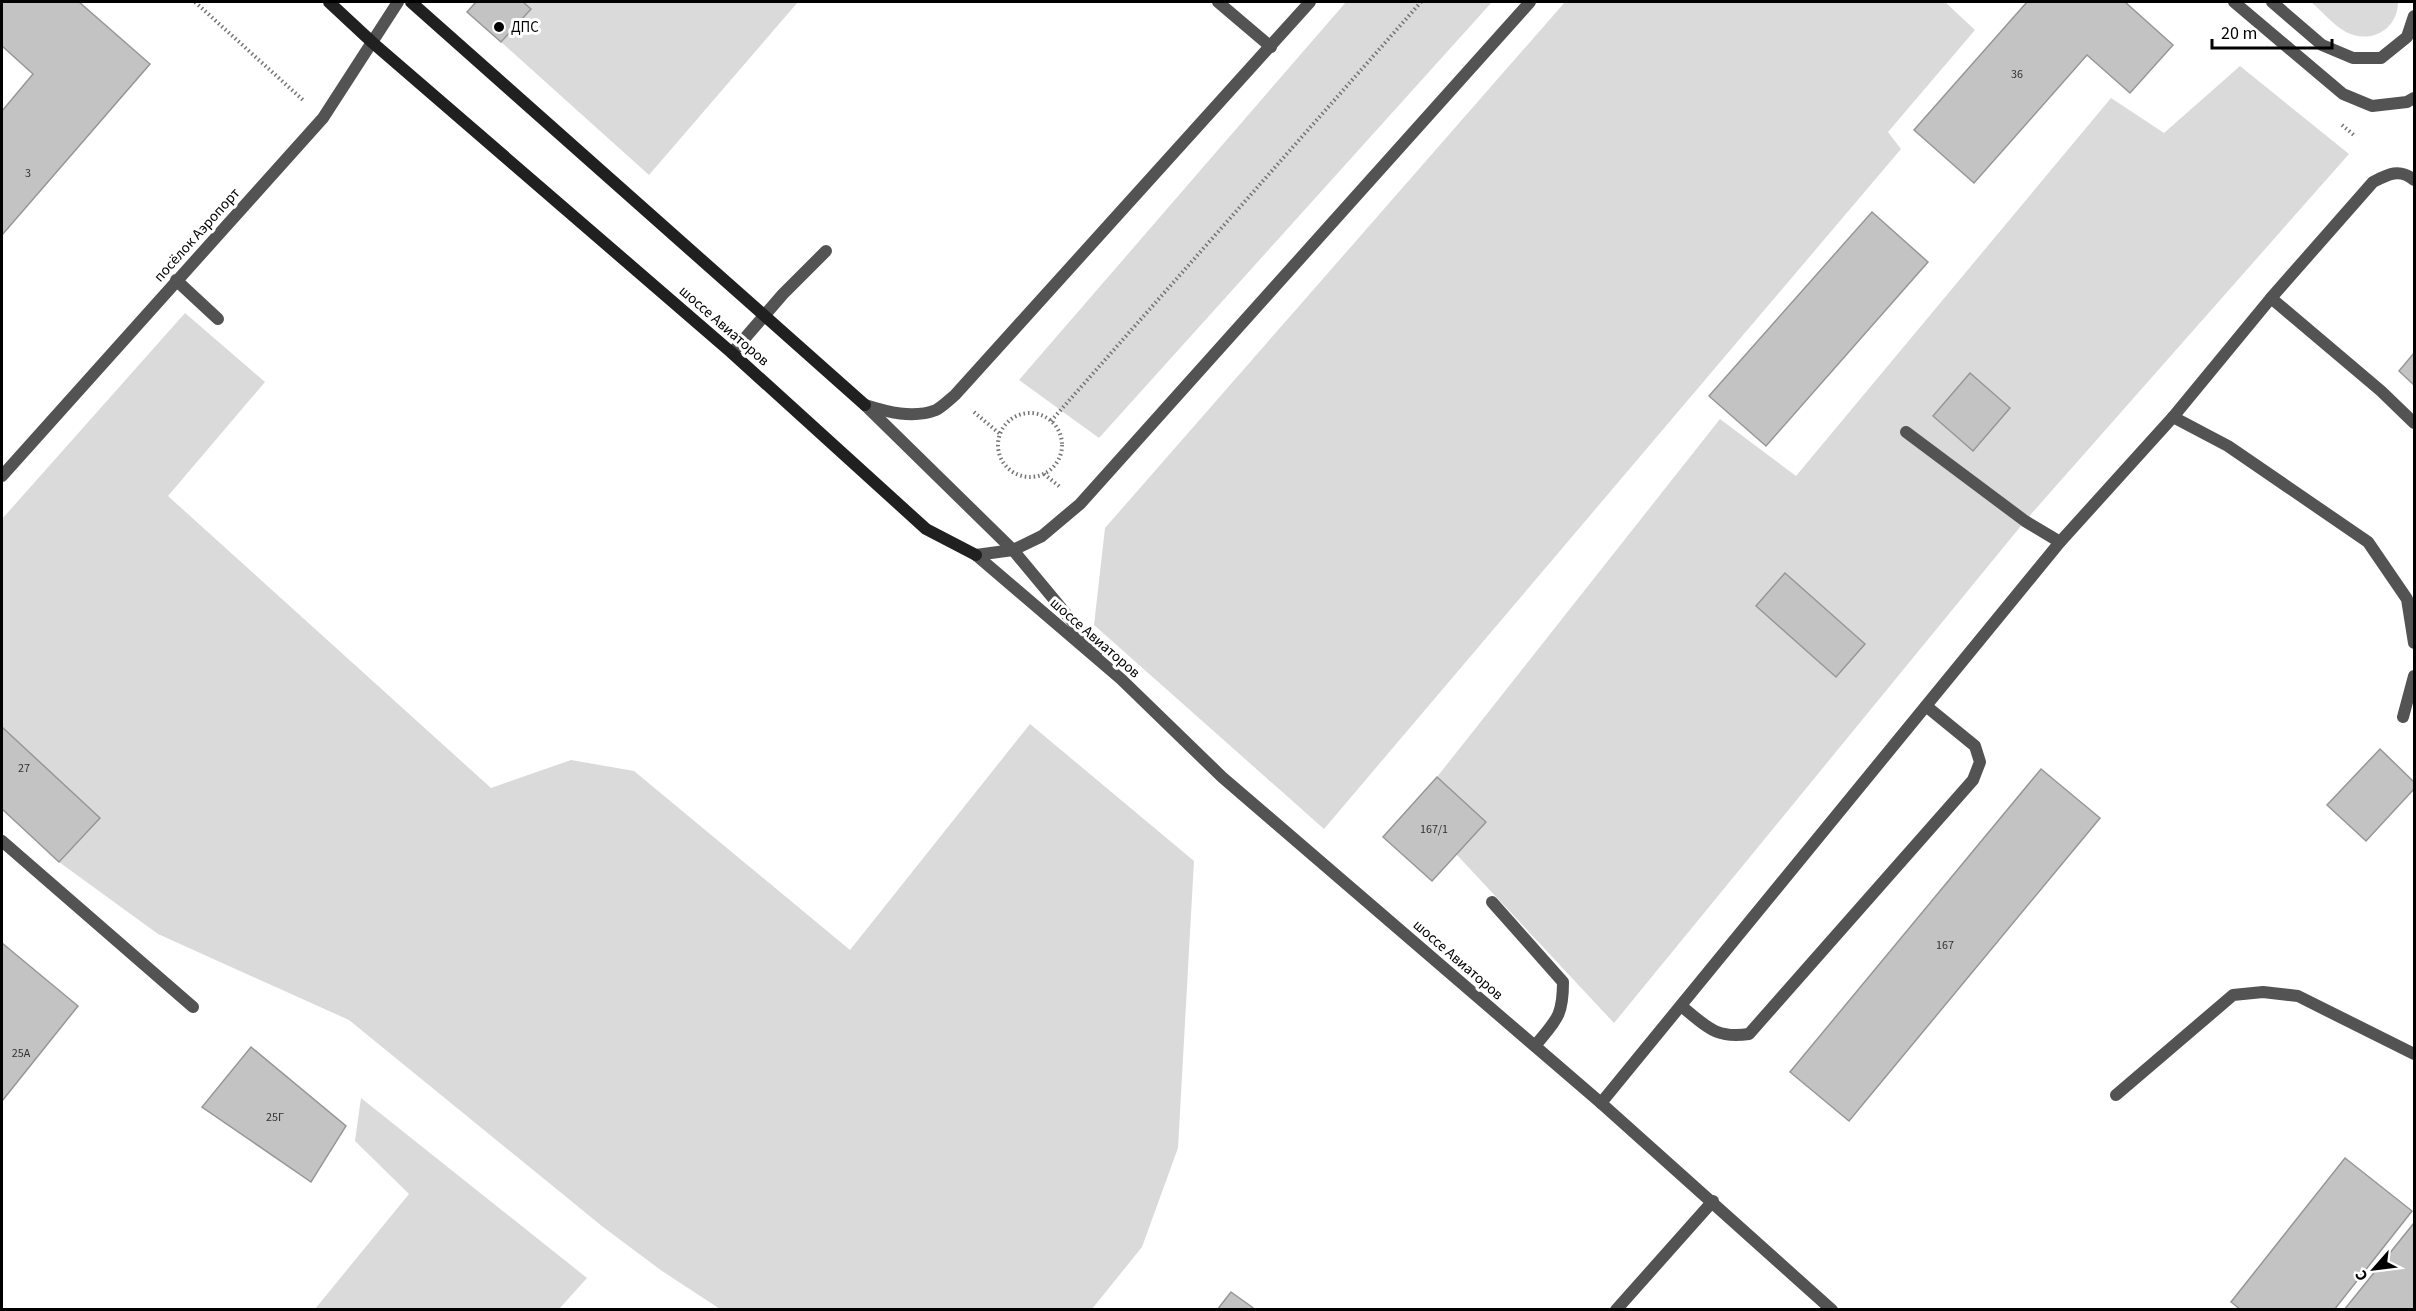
<svg xmlns="http://www.w3.org/2000/svg" width="2416" height="1311" font-family="'Source Sans 3',sans-serif">
	<style>
		.green { fill: #dadada }
		.building { fill: #c3c3c3; stroke: #979797; stroke-width: 1.5 }
		.lines { fill: none; stroke-linecap: round; stroke-linejoin: round }
		.path { stroke: #757575; stroke-width: 4; stroke-dasharray: 1.5 3; stroke-linecap: butt }
		.service { stroke: #535353; stroke-width: 12 }
		.minor { stroke: #535353; stroke-width: 12 }
		.tertiary { stroke: #535353; stroke-width: 12 }
		.secondary { stroke: #202020; stroke-width: 12 }
		.poi-dot { fill: #000; stroke: #fff; stroke-width: 2 }
		.labels { text-anchor: middle; dominant-baseline: central; stroke-width: 6; stroke-linejoin: round; paint-order: stroke }
		.number-label { font-size: 12px; fill: #313131 }
		.poi-label { font-size: 15px; fill: #000; stroke: #fff; text-anchor: start }
		.street-label { font-size: 15px; fill: #000; stroke: #fff }
	</style>
	<rect width="100%" height="100%" fill="#fff"/>
	<!-- green -->
	<g class="green">
		<polygon points="523,2 798,2 649,175 501,42 531,9"/>
		<polygon points="1346,2 1492,2 1099,438 1019,380"/>
		<polygon points="1565,2 1945,2 1975,30 1888,132 1901,149 1324,829 1094,625 1105,528"/>
		<path d="M2311,2H2398C2398,29 2371,45 2346,32C2333,25 2322,11 2311,2Z"/>
		<polygon points="2240,66 2349,154 2025,521 1614,1023 1456,854 1486,822 1437,777 1720,419 1796,476 2111,98 2164,133"/>
		<polygon points="185,313 265,382 168,496 491,788 571,760 634,771 850,950 1030,724 1194,861 1178,1148 1142,1247 1092,1309 720,1309 662,1271 603,1227 349,1020 158,934 59,862 99,818 2,727 2,519"/>
		<polygon points="361,1098 587,1278 559,1309 315,1309 409,1194 355,1141"/>
	</g>
	<!-- building -->
	<g class="building">
		<polygon points="2,2 79,2 150,64 2,235 2,111 33,74 2,46"/>
		<polygon points="476,2 523,2 531,9 501,42 467,12"/>
		<polygon points="2027,2 2125,2 2173,45 2130,93 2087,55 1974,183 1914,130"/>
		<polygon points="1872,212 1928,262 1766,446 1709,396"/>
		<polygon points="2414,353 2414,385 2399,371"/>
		<polygon points="1970,373 2010,408 1973,451 1933,416"/>
		<polygon points="1785,573 1865,644 1836,677 1756,606"/>
		<polygon points="2,727 100,818 59,862 2,809"/>
		<polygon points="2380,749 2414,782 2414,789 2366,841 2327,805"/>
		<polygon points="2041,769 2100,818 1849,1121 1790,1072"/>
		<polygon points="1437,777 1486,822 1432,881 1383,837"/>
		<polygon points="2,943 78,1006 2,1101"/>
		<polygon points="251,1047 346,1126 311,1182 202,1107"/>
		<polygon points="2345,1158 2412,1211 2334,1310 2241,1310 2231,1302"/>
		<polygon points="2414,1223 2414,1310 2344,1310"/>
		<polygon points="1231,1292 1252,1307 1255,1310 1217,1310"/>
	</g>
	<g class="lines">
		<!-- path -->
		<g class="path">
			<polyline points="195,2 303,100"/>
			<polyline points="2342,125 2355,136"/>
			<polyline points="974,412 1000,434"/>
			<circle cx="1030" cy="445" r="32"/>
			<polyline points="1051,421 1421,2"/>
			<polyline points="1044,474 1060,487"/>
		</g>
		<!-- service -->
		<g class="service">
			<polyline points="1218,2 1271,47"/>
			<polyline points="2234,2 2343,94 2372,106 2407,102 2414,98"/>
			<polyline points="2272,2 2322,45 2353,58 2381,58 2407,37 2414,16"/>
			<polyline points="176,280 218,319"/>
			<polyline points="2271,298 2381,391 2414,423"/>
			<polyline points="732,353 783,294 826,251"/>
			<polyline points="865,405 1013,550 1097,651"/>
			<polyline points="2173,417 2228,446 2368,542 2407,599 2414,643"/>
			<polyline points="1906,432 2025,521 2060,542"/>
			<polyline points="976,555 1121,679 1222,777 1601,1103 1832,1310"/>
			<polyline points="2403,717 2414,676"/>
			<polyline points="2,841 193,1007"/>
			<path d="M1492,902L1563,982C1563,1017 1556,1020 1535,1046"/>
			<path d="M1681,1006C1707,1026 1714,1039 1749,1034L1973,780L1980,762L1975,746L1926,706"/>
			<polyline points="2116,1095 2233,995 2263,992 2298,996 2414,1054"/>
			<path d="M1601,1103L2060,542L2173,417L2271,298L2373,182C2388,174 2400,168 2414,180"/>
			<polyline points="1616,1310 1713,1201"/>
		</g>
		<!-- minor -->
		<polyline class="minor" points="2,476 323,118 398,2"/>
		<!-- tertiary -->
		<g class="tertiary">
			<path d="M865,405C887,412 913,419 936,410C942,407 949,400 955,395L1310,2"/>
			<polyline points="976,555 1013,550 1042,536 1080,504 1530,2"/>
		</g>
		<!-- secondary -->
		<g class="secondary">
			<polyline points="329,2 373,43 732,353 926,529 976,555"/>
			<polyline points="411,2 865,405"/>
		</g>
	</g>
	<!-- markers -->
	<circle class="poi-dot" cx="499" cy="27" r="6"/>
	<g class="labels">
		<!-- number labels -->
		<g class="number-label">
			<text x="2017" y="74">36</text>
			<text x="28" y="173">3</text>
			<text x="24" y="768">27</text>
			<text x="1434" y="829">167/1</text>
			<text x="1945" y="945">167</text>
			<text x="21" y="1053">25А</text>
			<text x="275" y="1117">25Г</text>
		</g>
		<!-- poi labels -->
		<g class="poi-label">
			<text x="511" y="27">ДПС</text>
		</g>
		<!-- street labels -->
		<g class="street-label">
			<text transform="translate(197 235) rotate(-48)">посёлок Аэропорт</text>
			<text transform="translate(724 326) rotate(41)">шоссе Авиаторов</text>
			<text transform="translate(1095 638) rotate(41)">шоссе Авиаторов</text>
			<text transform="translate(1458 960) rotate(41)">шоссе Авиаторов</text>
		</g>
	</g>
	<!-- border -->
	<rect width="2416" height="1311" fill="none" stroke="#000000" stroke-width="6"/>
	<!-- north arrow -->
	<g transform="translate(2374 1269) rotate(242)" stroke="#ffffff" stroke-width="4.5" paint-order="stroke">
	<path d="M0-4.5L10 22L0 15L-10 22Z" fill="#000000"/>
	<text y="-9" font-size="16" font-weight="bold" text-anchor="middle" fill="#000000">С</text>
	</g>
	<!-- scale -->
	<path d="M2212 39v9h120v-9" fill="none" stroke="#000000" stroke-width="3"/>
	<text x="2221" y="39" font-size="18" fill="#000000" stroke="#ffffff" stroke-width="4.5" paint-order="stroke">20 m</text>
</svg>
